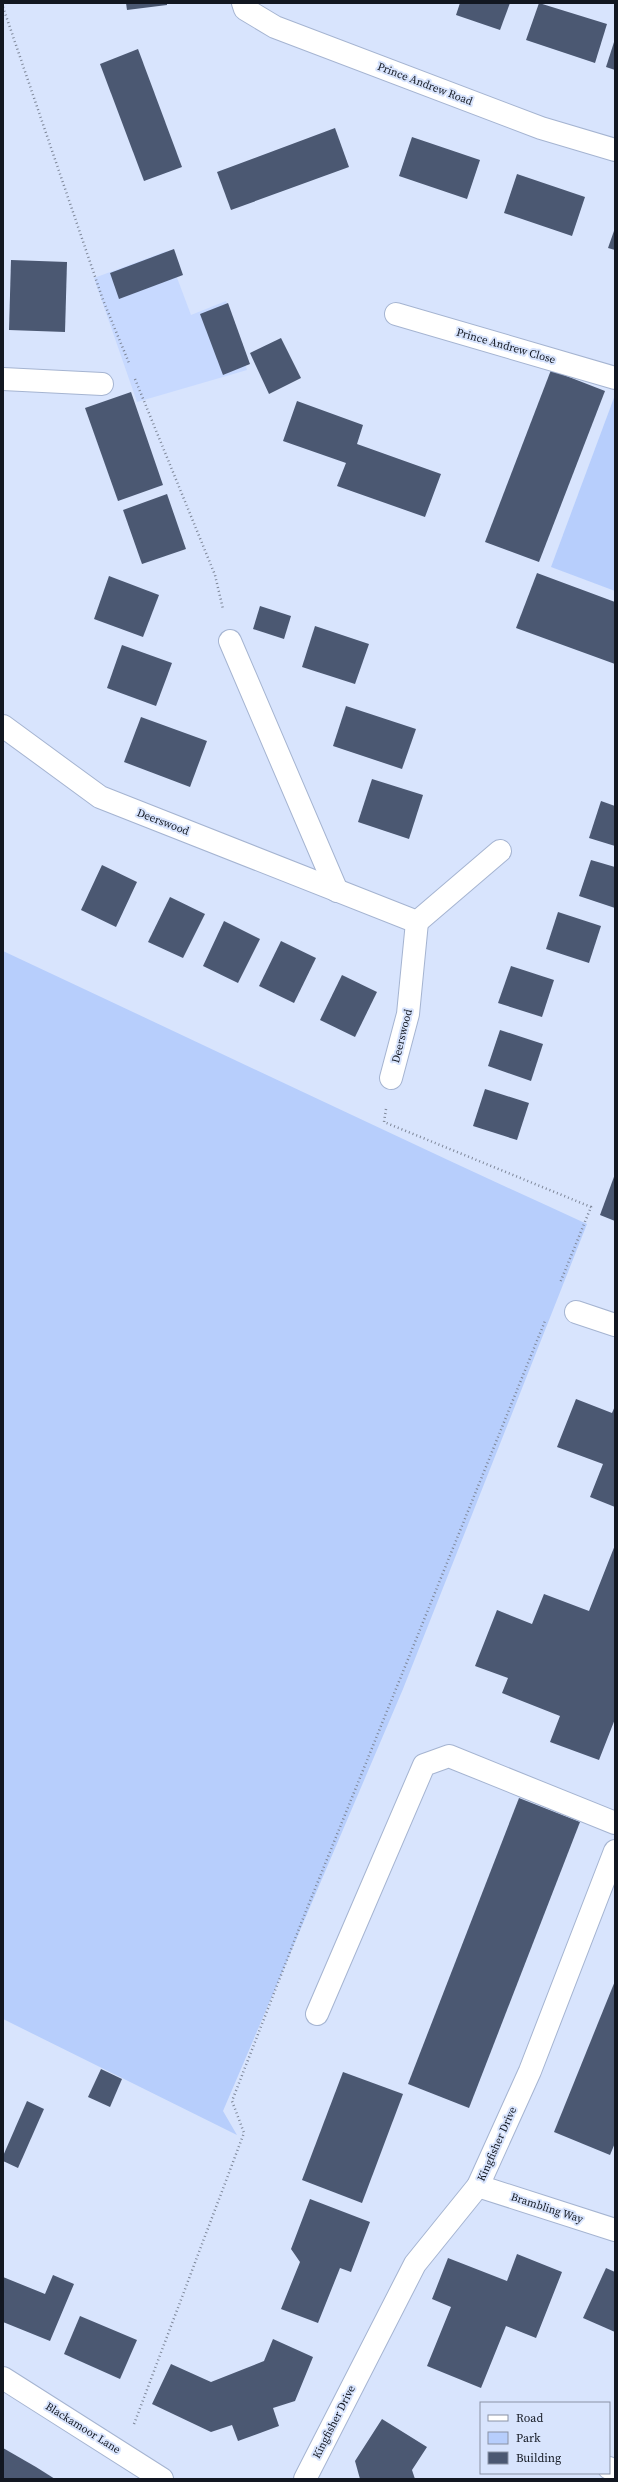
<svg xmlns="http://www.w3.org/2000/svg" width="618" height="2482" font-family="'Source Serif 4',serif">
	<style>
		.built { fill: #c7d9ff }
		.green { fill: #b7cefc }
		.building { fill: #4b5872 }
		.lines { fill: none; stroke-linecap: round; stroke-linejoin: round }
		.minor-casing { stroke: #a5b4d1; stroke-width: 24 }
		.path { stroke: #7e8799; stroke-width: 2.5; stroke-dasharray: 1 3; stroke-linecap: butt }
		.minor { stroke: #fff; stroke-width: 22 }
		.labels { text-anchor: middle; dominant-baseline: central; stroke-width: 4; stroke-linejoin: round; paint-order: stroke }
		.street-label { font-size: 11px; fill: #121721; stroke: #d8e4fd }
	</style>
	<rect width="100%" height="100%" fill="#d8e4fd"/>
	<!-- built -->
	<polygon class="built" points="167,251 191,315 226,301 247,370 137,402 94,278"/>
	<!-- green -->
	<g class="green">
		<polygon points="615,395 615,591 551,567"/>
		<path d="M3,951C198,1042 391,1135 587,1224L403,1689L223,2111L237,2135L3,2019Z"/>
	</g>
	<!-- building -->
	<g class="building">
		<polygon points="126,3 167,3 167,5 127,10"/>
		<polygon points="460,3 510,3 500,30 456,15"/>
		<polygon points="539,3 607,24 595,63 526,40"/>
		<polygon points="615,39 615,70 606,67"/>
		<polygon points="138,49 182,167 144,181 100,64"/>
		<polygon points="335,128 349,167 231,210 217,172"/>
		<polygon points="412,137 480,160 467,199 399,176"/>
		<polygon points="517,174 585,197 572,236 504,213"/>
		<polygon points="615,228 615,250 608,248"/>
		<polygon points="174,249 183,275 119,299 110,273"/>
		<polygon points="11,260 67,262 65,332 9,330"/>
		<polygon points="228,303 250,364 223,375 200,314"/>
		<polygon points="281,338 301,378 269,394 250,353"/>
		<polygon points="551,370 605,391 539,562 485,542"/>
		<polygon points="131,392 163,485 118,501 85,408"/>
		<polygon points="297,401 363,425 357,444 441,474 425,517 337,486 346,463 283,441"/>
		<polygon points="167,494 186,549 142,564 123,510"/>
		<polygon points="537,573 615,602 615,664 516,628"/>
		<polygon points="109,576 159,595 143,637 94,619"/>
		<polygon points="260,606 291,616 284,639 253,629"/>
		<polygon points="315,626 369,644 355,684 302,667"/>
		<polygon points="122,645 172,663 156,706 107,688"/>
		<polygon points="346,706 416,729 402,769 333,746"/>
		<polygon points="141,717 207,741 190,787 124,762"/>
		<polygon points="372,779 423,795 409,839 358,822"/>
		<polygon points="601,801 615,806 615,846 589,838"/>
		<polygon points="591,860 615,867 615,908 579,896"/>
		<polygon points="102,865 137,882 116,927 81,910"/>
		<polygon points="170,897 205,914 183,958 148,942"/>
		<polygon points="558,912 601,926 589,963 546,949"/>
		<polygon points="224,921 260,939 238,983 203,966"/>
		<polygon points="281,941 316,958 294,1003 259,986"/>
		<polygon points="511,966 554,980 542,1017 498,1003"/>
		<polygon points="342,975 377,992 355,1037 320,1020"/>
		<polygon points="500,1030 543,1044 531,1081 488,1066"/>
		<polygon points="485,1089 529,1103 517,1140 473,1126"/>
		<polygon points="615,1174 615,1221 600,1215"/>
		<polygon points="576,1399 612,1413 615,1406 615,1507 590,1497 603,1464 557,1447"/>
		<polygon points="615,1545 615,1719 599,1760 550,1742 560,1716 502,1693 508,1678 475,1666 497,1610 532,1624 544,1594 589,1611"/>
		<polygon points="519,1798 580,1822 469,2108 408,2084"/>
		<polygon points="615,1981 615,2143 610,2155 554,2132"/>
		<polygon points="101,2069 122,2079 110,2107 88,2097"/>
		<polygon points="343,2072 403,2094 362,2203 302,2180"/>
		<polygon points="27,2101 44,2109 18,2168 3,2161 3,2156"/>
		<polygon points="310,2199 370,2222 351,2272 340,2268 318,2323 281,2309 300,2262 291,2249"/>
		<polygon points="517,2254 562,2272 536,2338 506,2326 481,2388 427,2366 451,2307 432,2299 448,2258 507,2281"/>
		<polygon points="606,2268 615,2272 615,2332 583,2318"/>
		<polygon points="53,2275 74,2284 50,2341 3,2322 3,2277 45,2294"/>
		<polygon points="80,2316 137,2340 120,2379 64,2354"/>
		<polygon points="273,2339 313,2357 295,2401 273,2408 279,2426 238,2441 232,2425 211,2432 152,2404 171,2364 211,2382 264,2361"/>
		<polygon points="382,2419 427,2447 412,2470 415,2479 360,2479 355,2461"/>
		<polygon points="3,2448 36,2467 55,2479 3,2479"/>
	</g>
	<g class="lines">
		<defs>
			<g id="minor">
				<polyline points="243,3 245,9 275,27 541,128 615,150"/>
				<polyline points="396,314 615,378"/>
				<polyline points="3,379 102,384"/>
				<polyline points="230,641 337,891"/>
				<polyline points="3,726 100,797 417,922 500,851"/>
				<polyline points="391,1078 408,1014 417,922"/>
				<polyline points="576,1312 615,1325"/>
				<polyline points="317,2014 424,1765 449,1756 615,1823"/>
				<polyline points="478,2186 615,2230"/>
				<polyline points="3,2378 162,2479"/>
				<polyline points="609,2468 615,2471"/>
				<polyline points="305,2479 415,2264 478,2186 530,2071 615,1851"/>
			</g>
		</defs>
		<!-- minor casing -->
		<use href="#minor" class="minor-casing"/>
		<!-- path -->
		<g class="path">
			<polyline points="3,7 103,300 129,363"/>
			<polyline points="135,379 215,575 223,609"/>
			<polyline points="386,1109 384,1122 591,1207 560,1283"/>
			<polyline points="134,2424 244,2133 232,2101 304,1916 545,1321"/>
		</g>
		<!-- minor -->
		<use href="#minor" class="minor"/>
	</g>
	<g class="labels">
		<!-- street labels -->
		<g class="street-label">
			<text transform="translate(425 84) rotate(21)">Prince Andrew Road</text>
			<text transform="translate(506 346) rotate(16)">Prince Andrew Close</text>
			<text transform="translate(163 822) rotate(21)">Deerswood</text>
			<text transform="translate(402 1036) rotate(-76)">Deerswood</text>
			<text transform="translate(497 2144) rotate(-66)">Kingfisher Drive</text>
			<text transform="translate(547 2208) rotate(18)">Brambling Way</text>
			<text transform="translate(334 2422) rotate(-63)">Kingfisher Drive</text>
			<text transform="translate(83 2428) rotate(32)">Blackamoor Lane</text>
		</g>
	</g>
	<!-- border -->
	<rect width="618" height="2482" fill="none" stroke="#121721" stroke-width="8"/>
	<!-- legend -->
	<rect x="480" y="2402" width="130" height="72" fill="#d8e4fd" stroke="#8992a5"/>
	<rect x="488" y="2415" width="20" height="6" fill="#ffffff" stroke="#8992a5"/>
	<text x="516" y="2422" font-size="12" fill="#121721">Road</text>
	<rect x="488" y="2432" width="20" height="12" fill="#b7cefc" stroke="#8992a5"/>
	<text x="516" y="2442" font-size="12" fill="#121721">Park</text>
	<rect x="488" y="2452" width="20" height="12" fill="#4b5872" stroke="#8992a5"/>
	<text x="516" y="2462" font-size="12" fill="#121721">Building</text>
</svg>
